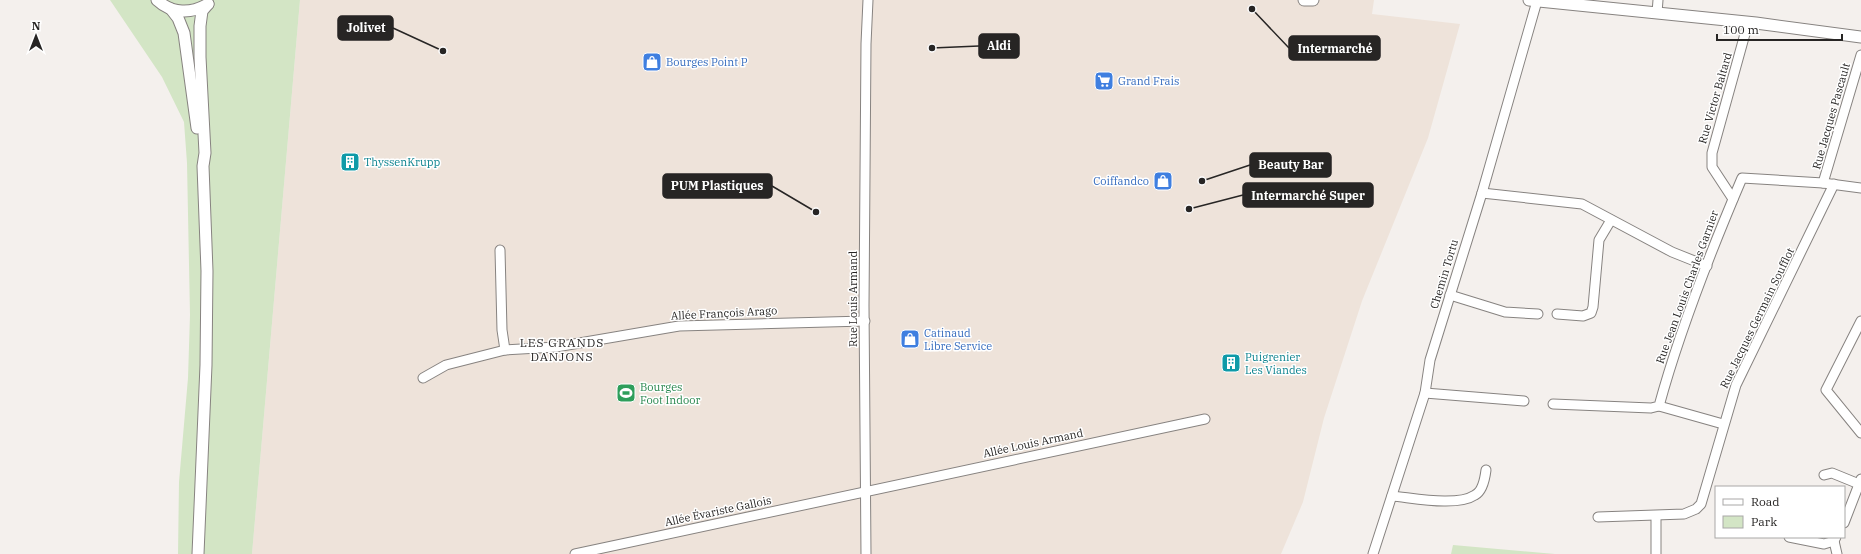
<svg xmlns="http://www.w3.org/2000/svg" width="1861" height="554" font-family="'IBM Plex Serif',serif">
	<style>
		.built { fill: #eee3da }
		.green { fill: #d3e5c5 }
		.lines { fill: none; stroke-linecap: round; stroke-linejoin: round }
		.minor-casing { stroke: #878380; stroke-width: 11 }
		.major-casing { stroke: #878380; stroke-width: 13 }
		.minor { stroke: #fff; stroke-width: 9 }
		.major { stroke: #fff; stroke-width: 11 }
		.labels { text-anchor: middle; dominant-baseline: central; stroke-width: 3; stroke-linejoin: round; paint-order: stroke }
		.shop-label { font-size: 11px; fill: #366cbe; stroke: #fff; text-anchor: start }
		.street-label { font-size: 11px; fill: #272524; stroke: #fff }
		.culture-label { font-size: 11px; fill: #0d838f; stroke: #fff; text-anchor: start }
		.leisure-label { font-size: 11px; fill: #27864d; stroke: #fff; text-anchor: start }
		.neighbourhood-label { font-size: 12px; letter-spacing: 1px; fill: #272524; stroke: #fff }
		.leader { fill: none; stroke: #272524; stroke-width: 1.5 }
		.callout-dot { fill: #272524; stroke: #fff; stroke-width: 1.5 }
		.callout { fill: #272524; stroke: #272524; stroke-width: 1.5 }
		.callout-label { font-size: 12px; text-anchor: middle; font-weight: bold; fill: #fff }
	</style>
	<rect width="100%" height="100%" fill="#f4f0ed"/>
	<!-- built -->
	<polygon class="built" points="300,0 1374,0 1372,14 1460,24 1428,138 1362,301 1324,418 1303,502 1281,554 252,554"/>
	<!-- green -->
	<g class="green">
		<polygon points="110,0 300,0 252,554 178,554 179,482 188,378 190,315 187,163 184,122 162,77"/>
		<polygon points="1453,545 1555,554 1451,554"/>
	</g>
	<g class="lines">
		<defs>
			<g id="minor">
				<polyline points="1657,13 1658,0"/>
				<polyline points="1823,183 1861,55"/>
				<polyline points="1482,193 1582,204 1672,252 1707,266"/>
				<polyline points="1733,199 1712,167 1712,153 1748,23"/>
				<polyline points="500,250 502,330 505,350"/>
				<polyline points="1450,295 1505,312 1538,314"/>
				<polyline points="1557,314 1583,316 1591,313 1593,307 1599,240 1611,220"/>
				<polyline points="1861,321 1826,390 1861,433"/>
				<polyline points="423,378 446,365 505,350 556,347 679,326 865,321"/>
				<polyline points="1425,393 1524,401"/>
				<path d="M1553,404L1651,408L1659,406C1680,329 1710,253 1742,178L1823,183L1861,188"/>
				<polyline points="1659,406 1723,424"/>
				<polyline points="1824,475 1832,473 1859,484"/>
				<path d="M1392,496C1414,498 1457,507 1475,495C1483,491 1485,478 1486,470"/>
				<polyline points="1598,517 1684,514 1696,509 1701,504 1736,385 1834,184"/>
				<polyline points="1844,523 1861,479"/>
				<polyline points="1789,537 1824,544 1834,541 1836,537"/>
				<polyline points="1834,541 1837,554"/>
				<polyline points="575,554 1205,419"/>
				<polyline points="866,554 864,306 866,44 868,0"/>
				<polyline points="1373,554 1425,393 1430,360 1482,193 1537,1"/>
				<polyline points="1656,554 1656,516"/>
			</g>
			<g id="major">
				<path d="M157,0C172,14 191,14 208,4"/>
				<polyline points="1304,0 1313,0"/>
				<polyline points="1529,0 1756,23 1861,37"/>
				<polyline points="171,9 178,18 184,33 197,128"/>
				<polyline points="198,554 206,365 207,271 203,166 205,153 200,57 200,26 202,11 208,4"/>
			</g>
		</defs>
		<!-- minor casing -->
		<use href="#minor" class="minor-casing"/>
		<!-- major casing -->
		<use href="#major" class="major-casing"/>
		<!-- minor -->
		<use href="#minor" class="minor"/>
		<!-- major -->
		<use href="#major" class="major"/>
	</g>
	<!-- icons -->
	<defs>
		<symbol id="shop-square" viewBox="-11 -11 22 22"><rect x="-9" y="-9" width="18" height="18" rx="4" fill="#3f7fe0" stroke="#fff"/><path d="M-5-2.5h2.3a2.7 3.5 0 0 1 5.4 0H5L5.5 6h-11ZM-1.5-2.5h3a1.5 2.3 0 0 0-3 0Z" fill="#fff"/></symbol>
		<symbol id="supermarket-square" viewBox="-11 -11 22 22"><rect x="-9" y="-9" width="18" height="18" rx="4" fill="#3f7fe0" stroke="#fff"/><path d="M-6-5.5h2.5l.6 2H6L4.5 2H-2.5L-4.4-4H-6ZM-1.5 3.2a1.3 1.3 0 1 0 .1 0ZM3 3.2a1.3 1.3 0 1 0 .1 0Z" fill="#fff"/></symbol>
		<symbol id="building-square" viewBox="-11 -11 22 22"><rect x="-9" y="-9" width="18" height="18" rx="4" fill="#0f9aa8" stroke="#fff"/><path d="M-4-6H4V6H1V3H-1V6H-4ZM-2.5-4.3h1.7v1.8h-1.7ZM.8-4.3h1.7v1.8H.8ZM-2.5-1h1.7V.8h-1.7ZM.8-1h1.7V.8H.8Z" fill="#fff"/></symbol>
		<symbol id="stadium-square" viewBox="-11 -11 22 22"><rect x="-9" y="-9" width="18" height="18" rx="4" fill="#2e9e5b" stroke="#fff"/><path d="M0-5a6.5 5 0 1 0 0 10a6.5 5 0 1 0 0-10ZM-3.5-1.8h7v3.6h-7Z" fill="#fff"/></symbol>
	</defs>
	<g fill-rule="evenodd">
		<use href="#shop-square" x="641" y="51" width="22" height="22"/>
		<use href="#supermarket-square" x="1093" y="70" width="22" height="22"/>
		<use href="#building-square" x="339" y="151" width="22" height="22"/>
		<use href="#shop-square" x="1152" y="170" width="22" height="22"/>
		<use href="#shop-square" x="899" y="328" width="22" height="22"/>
		<use href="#building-square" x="1220" y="352" width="22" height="22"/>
		<use href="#stadium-square" x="615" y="382" width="22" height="22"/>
	</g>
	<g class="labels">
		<!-- shop labels -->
		<g class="shop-label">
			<text x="666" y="62">Bourges Point P</text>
			<text x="1118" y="81">Grand Frais</text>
			<text x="1149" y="181" text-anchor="end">Coiffandco</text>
			<text x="924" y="333">Catinaud<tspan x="924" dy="13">Libre Service</tspan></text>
		</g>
		<!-- street labels -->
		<g class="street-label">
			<text transform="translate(1715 98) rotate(-74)">Rue Victor Baltard</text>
			<text transform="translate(1831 116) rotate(-74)">Rue Jacques Pascault</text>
			<text transform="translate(1444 274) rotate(-73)">Chemin Tortu</text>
			<text transform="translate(1687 287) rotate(-70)">Rue Jean Louis Charles Garnier</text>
			<text transform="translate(853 299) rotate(-90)">Rue Louis Armand</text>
			<text transform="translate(724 313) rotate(-3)">Allée François Arago</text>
			<text transform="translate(1757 318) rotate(-64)">Rue Jacques Germain Soufflot</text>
			<text transform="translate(1033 443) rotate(-12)">Allée Louis Armand</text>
			<text transform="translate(718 511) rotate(-12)">Allée Évariste Gallois</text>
		</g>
		<!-- culture labels -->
		<g class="culture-label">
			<text x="364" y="162">ThyssenKrupp</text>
			<text x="1245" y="357">Puigrenier<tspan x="1245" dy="13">Les Viandes</tspan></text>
		</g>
		<!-- leisure labels -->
		<g class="leisure-label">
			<text x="640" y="387">Bourges<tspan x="640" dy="13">Foot Indoor</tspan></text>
		</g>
		<!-- neighbourhood labels -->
		<g class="neighbourhood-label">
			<text x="562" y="342">LES GRANDS<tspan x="562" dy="14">DANJONS</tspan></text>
		</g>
	</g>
	<!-- callouts -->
	<path class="leader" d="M443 51L393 28M932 48L979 46M1252 9L1289 48M1202 181L1250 165M816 212L772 186M1189 209L1243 195"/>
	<g class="callout-dot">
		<circle cx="443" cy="51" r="4"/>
		<circle cx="932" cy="48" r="4"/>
		<circle cx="1252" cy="9" r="4"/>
		<circle cx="1202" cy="181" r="4"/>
		<circle cx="816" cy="212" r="4"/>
		<circle cx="1189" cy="209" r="4"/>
	</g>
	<g class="callout">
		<rect x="338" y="16" width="55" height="24" rx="4"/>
		<rect x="979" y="34" width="40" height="24" rx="4"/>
		<rect x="1289" y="36" width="91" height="24" rx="4"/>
		<rect x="1250" y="153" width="81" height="24" rx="4"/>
		<rect x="663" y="174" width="109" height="24" rx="4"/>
		<rect x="1243" y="183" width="130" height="24" rx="4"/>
	</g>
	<g class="callout-label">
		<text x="366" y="32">Jolivet</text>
		<text x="999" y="50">Aldi</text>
		<text x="1335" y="53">Intermarché</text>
		<text x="1291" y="169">Beauty Bar</text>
		<text x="717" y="190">PUM Plastiques</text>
		<text x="1308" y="200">Intermarché Super</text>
	</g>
	<!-- legend -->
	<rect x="1715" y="486" width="130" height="52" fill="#ffffff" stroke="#a9a8a7"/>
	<rect x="1723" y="499" width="20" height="6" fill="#ffffff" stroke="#a9a8a7"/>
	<text x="1751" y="506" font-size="12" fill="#272524">Road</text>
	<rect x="1723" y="516" width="20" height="12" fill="#d3e5c5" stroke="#a9a8a7"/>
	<text x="1751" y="526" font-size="12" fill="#272524">Park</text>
	<!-- north arrow -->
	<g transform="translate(36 36)" stroke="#ffffff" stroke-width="3" paint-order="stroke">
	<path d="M0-3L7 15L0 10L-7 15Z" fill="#272524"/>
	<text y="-6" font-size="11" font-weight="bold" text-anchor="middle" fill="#272524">N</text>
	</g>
	<!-- scale -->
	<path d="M1717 34v6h125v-6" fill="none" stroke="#272524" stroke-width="2"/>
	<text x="1723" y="34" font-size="12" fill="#272524" stroke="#ffffff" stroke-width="3" paint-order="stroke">100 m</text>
</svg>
